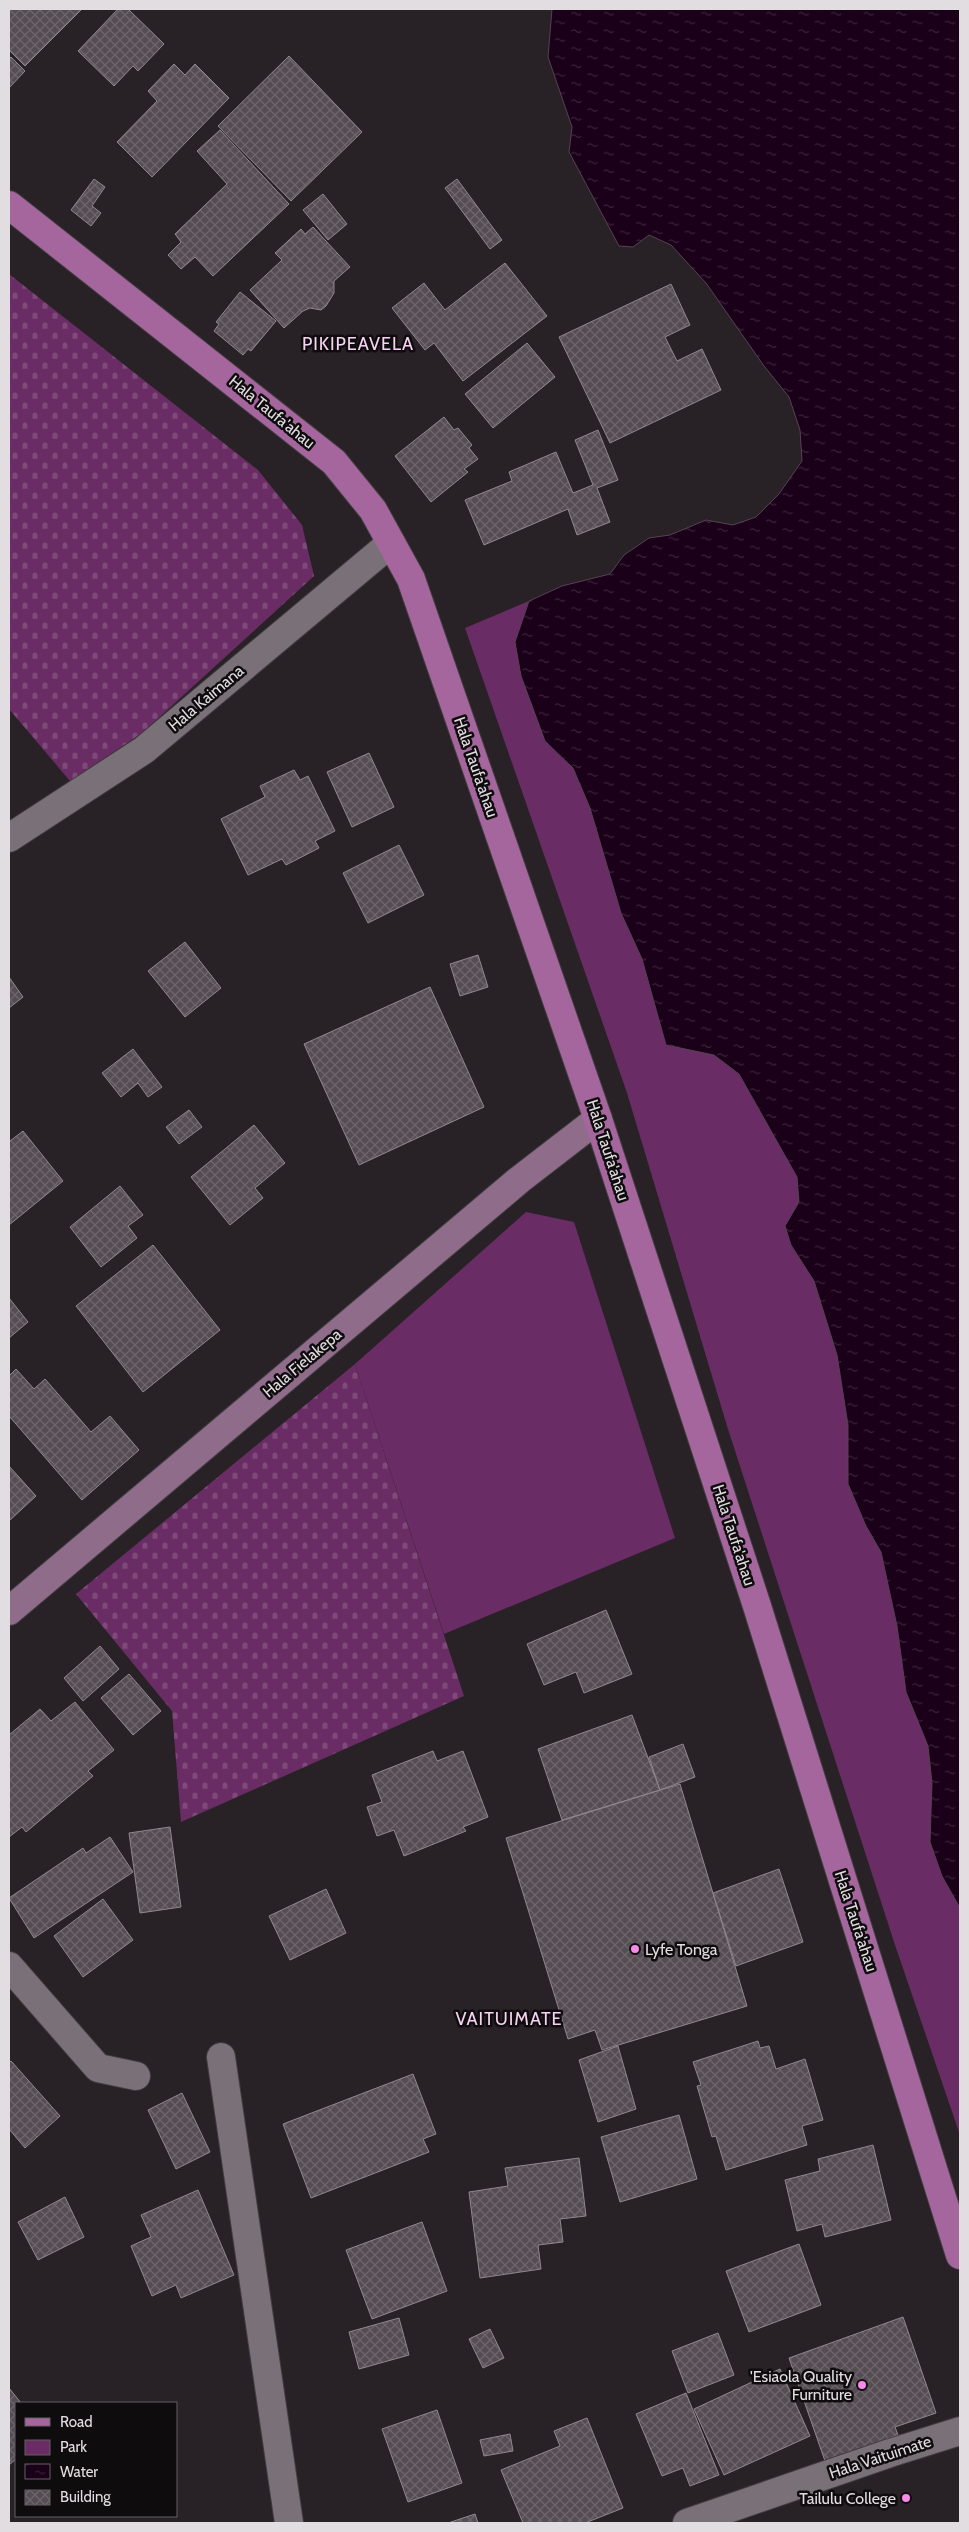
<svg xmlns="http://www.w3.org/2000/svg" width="969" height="2532" font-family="Cabin,sans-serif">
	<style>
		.cemetery { fill: url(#cemetery-stones) }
		.park { fill: #6a2c64 }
		.water { fill: url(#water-ripples); stroke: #564254 }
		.building { fill: url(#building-cross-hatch); stroke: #91888f }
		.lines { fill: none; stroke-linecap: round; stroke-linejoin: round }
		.street-casing { stroke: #423d41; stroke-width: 30 }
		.secondary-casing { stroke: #423d41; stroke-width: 30 }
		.primary-casing { stroke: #423d41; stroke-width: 30 }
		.street { stroke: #797177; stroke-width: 28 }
		.secondary { stroke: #8f6c8a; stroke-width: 28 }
		.primary { stroke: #a5669d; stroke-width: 28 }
		.poi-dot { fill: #f888ea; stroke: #0f0c0e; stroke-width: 2 }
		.labels { text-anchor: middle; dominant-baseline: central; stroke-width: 5; stroke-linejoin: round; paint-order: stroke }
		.street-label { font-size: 16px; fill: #e2dde1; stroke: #0f0c0e }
		.poi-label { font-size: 16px; fill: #e2dde1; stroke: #0f0c0e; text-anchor: end }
		.neighbourhood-label { font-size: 18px; letter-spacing: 1px; fill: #f8d2f2; stroke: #0f0c0e }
	</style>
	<defs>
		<pattern id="cemetery-stones" width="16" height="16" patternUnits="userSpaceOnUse" patternTransform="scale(1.25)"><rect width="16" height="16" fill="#6a2c64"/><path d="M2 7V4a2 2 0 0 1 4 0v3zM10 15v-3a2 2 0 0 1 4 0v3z" fill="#7f4a7a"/></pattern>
		<pattern id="water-ripples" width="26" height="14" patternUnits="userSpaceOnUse" patternTransform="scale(1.25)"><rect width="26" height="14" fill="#1a0018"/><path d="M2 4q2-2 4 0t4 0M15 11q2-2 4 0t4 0" fill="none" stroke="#3b2539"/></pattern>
		<pattern id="building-cross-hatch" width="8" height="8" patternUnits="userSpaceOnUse" patternTransform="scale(1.25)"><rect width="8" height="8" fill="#554d53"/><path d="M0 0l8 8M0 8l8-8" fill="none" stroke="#6d666b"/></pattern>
	</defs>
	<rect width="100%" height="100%" fill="#282126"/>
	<!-- cemetery -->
	<g class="cemetery">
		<polygon points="9,274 258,470 302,525 314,576 142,733 70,781 9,709"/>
		<polygon points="355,1364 464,1696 181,1822 172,1711 76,1594"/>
	</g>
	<!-- park -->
	<g class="park">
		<polygon points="529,601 515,642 545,741 573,768 590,808 621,913 642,959 666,1045 714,1055 739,1074 797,1177 799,1202 785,1226 791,1245 814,1281 837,1355 848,1425 848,1484 866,1526 881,1552 897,1626 906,1692 928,1746 932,1783 930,1842 942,1876 960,1908 960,2135 895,1945 727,1426 627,1093 465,628"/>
		<polygon points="526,1212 574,1222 675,1538 444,1634 355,1364"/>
	</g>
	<!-- water -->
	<polygon class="water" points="552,9 960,9 960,1915 960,1908 942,1876 930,1842 932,1783 928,1746 906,1692 897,1626 881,1552 866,1526 848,1484 848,1425 837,1355 814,1281 791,1245 785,1226 799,1202 797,1177 739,1074 714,1055 666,1045 642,959 621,913 590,808 573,768 545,741 521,676 515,642 529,601 562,586 610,574 624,555 649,538 670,535 706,520 733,525 756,517 779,494 802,461 800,430 789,397 764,366 706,283 671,245 649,235 633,247 619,246 569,152 572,127 548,57"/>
	<!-- building -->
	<g class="building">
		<polygon points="9,9 82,9 25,66 9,50"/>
		<polygon points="118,9 128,9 164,44 138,71 133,66 114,86 78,51"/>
		<polygon points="289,56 362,132 291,201 218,126"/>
		<polygon points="11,57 25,71 9,88 9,59"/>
		<polygon points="174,64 185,75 195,64 229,98 152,177 117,142 157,101 148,91"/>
		<polygon points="220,130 289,204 213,276 195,257 181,269 168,255 181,242 175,234 227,184 197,151"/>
		<polygon points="94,179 105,187 92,206 101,213 91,226 71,210"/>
		<polygon points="457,179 502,240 490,249 445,188"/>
		<polygon points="323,194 347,224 328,240 303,210"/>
		<polygon points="313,227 350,267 334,281 334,293 326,306 321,310 310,308 303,311 284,328 250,290 282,260 275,253 301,229 305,234"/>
		<polygon points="505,263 547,316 463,381 434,343 425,350 392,308 424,283 445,310"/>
		<polygon points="671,284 690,325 665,337 677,361 702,349 721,390 610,443 559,337"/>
		<polygon points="240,292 276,321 251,351 248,349 243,355 214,331 219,324 216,322"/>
		<polygon points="527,343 555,377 493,428 465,394"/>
		<polygon points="444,417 454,430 458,428 472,445 469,448 478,459 464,469 468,472 431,502 395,456"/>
		<polygon points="598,430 618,480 597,488 610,522 577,535 568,509 484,545 465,500 512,481 509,472 556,452 573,493 593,485 575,440"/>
		<polygon points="369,753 394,807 352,827 327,772"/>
		<polygon points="294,770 300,780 308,776 335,831 315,841 319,848 286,865 282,859 248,875 221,819 265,797 260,786"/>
		<polygon points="399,845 424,895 368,923 343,873"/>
		<polygon points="185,942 221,988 185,1017 148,971"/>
		<polygon points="478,955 488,987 460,996 450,964"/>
		<polygon points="9,977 23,997 9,1008"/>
		<polygon points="430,987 484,1107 359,1165 304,1044"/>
		<polygon points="133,1049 162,1087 148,1097 138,1083 121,1097 102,1073"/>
		<polygon points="189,1110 202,1127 179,1144 166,1127"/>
		<polygon points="254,1125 285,1163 255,1188 263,1198 230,1225 191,1177"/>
		<polygon points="23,1131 63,1181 9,1225 9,1139 10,1141"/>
		<polygon points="120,1186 143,1215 128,1226 137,1238 101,1267 70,1227"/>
		<polygon points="153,1245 220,1330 143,1392 76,1306"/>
		<polygon points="9,1298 28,1322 9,1338"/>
		<polygon points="16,1369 34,1389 45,1379 91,1432 110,1416 139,1450 82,1500 9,1416 9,1376"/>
		<polygon points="9,1466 36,1496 9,1521"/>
		<polygon points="606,1610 632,1674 584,1693 576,1672 544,1685 527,1644"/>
		<polygon points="100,1646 119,1669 83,1701 64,1678"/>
		<polygon points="129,1674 161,1711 133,1735 101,1698"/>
		<polygon points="75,1702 114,1750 88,1771 93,1776 26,1832 22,1827 9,1837 9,1735 40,1709 51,1721"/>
		<polygon points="632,1715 660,1790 562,1820 538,1749"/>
		<polygon points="683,1744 695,1777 660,1790 649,1757"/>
		<polygon points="433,1751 437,1761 463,1751 488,1817 463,1827 466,1831 404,1856 394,1830 377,1836 367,1807 382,1802 372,1775"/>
		<polygon points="680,1784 747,2006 602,2050 595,2030 568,2039 506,1838"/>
		<polygon points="170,1827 181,1907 140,1913 129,1833"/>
		<polygon points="110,1837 133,1872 34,1938 9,1898 83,1848 86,1853"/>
		<polygon points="779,1869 803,1942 736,1966 713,1893"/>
		<polygon points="326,1889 346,1933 290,1960 269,1916"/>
		<polygon points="103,1899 133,1940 83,1977 54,1936"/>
		<polygon points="758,2041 760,2048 769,2046 776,2069 805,2059 823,2120 802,2126 807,2145 726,2170 716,2136 712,2137 697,2086 701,2085 693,2062"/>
		<polygon points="618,2046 636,2109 598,2122 579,2060"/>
		<polygon points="11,2061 60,2116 25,2148 9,2129 9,2063"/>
		<polygon points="413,2074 436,2134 423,2139 429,2152 311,2198 283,2124"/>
		<polygon points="182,2093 210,2152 176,2169 148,2110"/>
		<polygon points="679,2115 697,2179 620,2202 601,2137"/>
		<polygon points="873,2145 891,2220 825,2237 822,2224 797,2231 785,2180 820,2171 818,2159"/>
		<polygon points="579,2158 586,2216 560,2219 563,2242 538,2245 541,2269 480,2278 469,2192 508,2186 505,2168"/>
		<polygon points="198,2190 234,2275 181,2298 176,2285 152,2296 131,2246 151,2237 141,2215"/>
		<polygon points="65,2197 84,2237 38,2260 18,2222"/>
		<polygon points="422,2222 447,2291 372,2319 346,2250"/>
		<polygon points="799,2244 821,2305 749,2332 726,2271"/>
		<polygon points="903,2317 936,2413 895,2427 898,2435 825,2461 789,2358"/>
		<polygon points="399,2318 409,2355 359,2369 349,2332"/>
		<polygon points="490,2329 504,2358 483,2368 469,2339"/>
		<polygon points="718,2333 734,2375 688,2393 672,2351"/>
		<polygon points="780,2369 810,2436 724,2475 694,2409"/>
		<polygon points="9,2388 21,2403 16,2403 16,2459 9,2465"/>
		<polygon points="686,2393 719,2475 690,2486 683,2468 662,2476 636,2414"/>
		<polygon points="437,2410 462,2483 408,2502 382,2429"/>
		<polygon points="587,2418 623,2508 585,2523 523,2523 501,2470 560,2446 554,2431"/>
		<polygon points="510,2434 513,2451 484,2456 480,2440"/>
		<polygon points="475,2514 478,2523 448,2523"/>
	</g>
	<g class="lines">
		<defs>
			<g id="street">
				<polyline points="9,838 144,750 391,543"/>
				<polyline points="9,1966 98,2068 136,2076"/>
				<polyline points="221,2057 289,2523"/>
				<polyline points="687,2523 890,2453 960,2431"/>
			</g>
			<polyline id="secondary" points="9,1611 519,1180 598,1119"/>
			<polyline id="primary" points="9,205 334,462 373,510 411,579 598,1119 757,1606 960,2255"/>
		</defs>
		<!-- street casing -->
		<use href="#street" class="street-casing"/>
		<!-- secondary casing -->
		<use href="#secondary" class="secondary-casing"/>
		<!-- primary casing -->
		<use href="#primary" class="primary-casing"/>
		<!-- street -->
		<use href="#street" class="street"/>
		<!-- secondary -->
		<use href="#secondary" class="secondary"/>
		<!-- primary -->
		<use href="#primary" class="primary"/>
	</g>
	<!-- markers -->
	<g class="poi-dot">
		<circle cx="635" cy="1949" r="5"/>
		<circle cx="862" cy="2385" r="5"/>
		<circle cx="906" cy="2498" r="5"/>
	</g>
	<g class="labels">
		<!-- street labels -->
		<g class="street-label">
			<text transform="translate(272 412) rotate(39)">Hala Taufa'ahau</text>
			<text transform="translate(206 698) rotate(-40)">Hala Kaimana</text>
			<text transform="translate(476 767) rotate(71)">Hala Taufa'ahau</text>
			<text transform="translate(608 1150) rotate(72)">Hala Taufa'ahau</text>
			<text transform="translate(302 1363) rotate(-40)">Hala Fielakepa</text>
			<text transform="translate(734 1535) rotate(72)">Hala Taufa'ahau</text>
			<text transform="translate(856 1921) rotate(72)">Hala Taufa'ahau</text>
			<text transform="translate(880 2457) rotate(-18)">Hala Vaituimate</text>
		</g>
		<!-- poi labels -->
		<g class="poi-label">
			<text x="645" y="1949" text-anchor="start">Lyfe Tonga</text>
			<text x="852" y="2376">'Esiaola Quality<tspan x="852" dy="18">Furniture</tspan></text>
			<text x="896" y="2498">Tailulu College</text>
		</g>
		<!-- neighbourhood labels -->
		<g class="neighbourhood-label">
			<text x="358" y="344">PIKIPEAVELA</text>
			<text x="509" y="2019">VAITUIMATE</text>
		</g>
	</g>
	<!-- border -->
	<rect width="969" height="2532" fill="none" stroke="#e2dde1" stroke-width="20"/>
	<!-- legend -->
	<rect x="15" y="2402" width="162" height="115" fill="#0f0c0e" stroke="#636062"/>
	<rect x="25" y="2418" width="25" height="8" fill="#a5669d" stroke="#636062"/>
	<text x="60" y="2427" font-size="15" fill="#e2dde1">Road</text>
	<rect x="25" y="2440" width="25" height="15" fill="#6a2c64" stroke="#636062"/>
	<text x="60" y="2452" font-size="15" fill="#e2dde1">Park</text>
	<rect x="25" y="2464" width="25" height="15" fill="url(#water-ripples)" stroke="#636062"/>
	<text x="60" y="2477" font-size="15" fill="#e2dde1">Water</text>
	<rect x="25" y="2490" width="25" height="15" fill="url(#building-cross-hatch)" stroke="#636062"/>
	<text x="60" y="2502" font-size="15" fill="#e2dde1">Building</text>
</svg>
